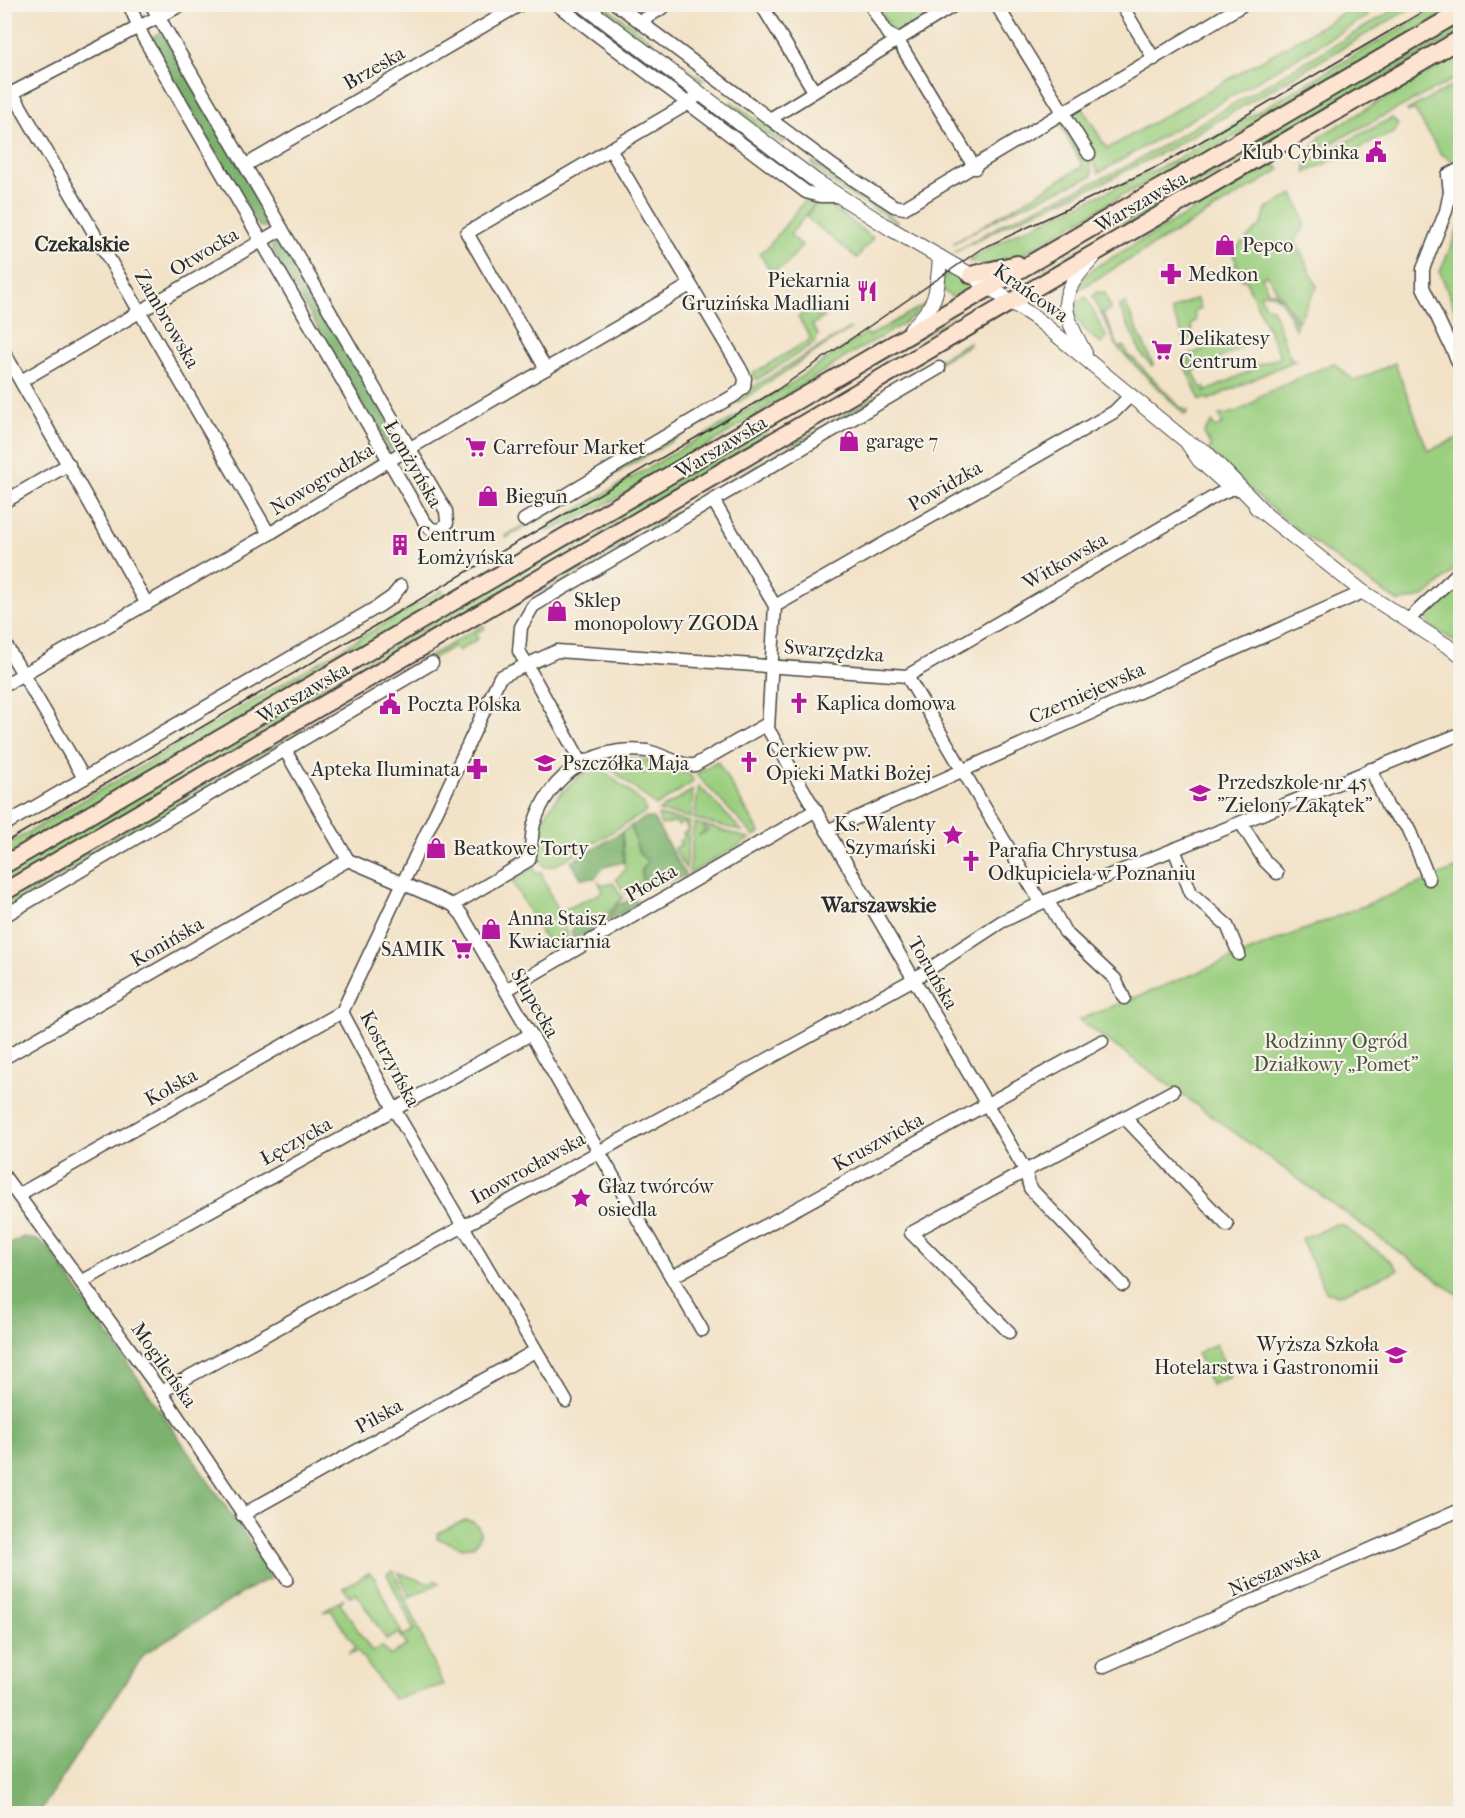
<svg xmlns="http://www.w3.org/2000/svg" width="1465" height="1818" font-family="'IM FELL French Canon',serif">
	<style>
		.green { fill: #9bcf80; stroke: #637d56; stroke-width: 1.5 }
		.forest { fill: #7cb26e; stroke: #546e4c; stroke-width: 1.5 }
		.lines { fill: none; stroke-linecap: round; stroke-linejoin: round }
		.minor-casing { stroke: #494642; stroke-width: 15 }
		.tertiary-casing { stroke: #494642; stroke-width: 16 }
		.secondary-casing { stroke: #494642; stroke-width: 20 }
		.minor { stroke: #fff; stroke-width: 12 }
		.tertiary { stroke: #fff; stroke-width: 14 }
		.secondary { stroke: #fde4d1; stroke-width: 16 }
		.tram { stroke: #2b2b2b; stroke-width: 1.5 }
		.labels { text-anchor: middle; dominant-baseline: central; stroke-width: 4.5; stroke-linejoin: round; paint-order: stroke }
		.street-label { font-size: 20px; fill: #2b2b2b; stroke: #f7f3e8 }
		.poi-label { font-size: 20px; fill: #2b2b2b; stroke: #f7f3e8; text-anchor: start }
		.park-label { font-size: 20px; fill: #475440; stroke: #f7f3e8 }
		.neighbourhood-label { font-size: 21px; font-weight: bold; fill: #2b2b2b; stroke: #f7f3e8 }
	</style>
	<rect width="100%" height="100%" fill="#f7f3e8"/>
	<filter id="ink" filterUnits="userSpaceOnUse"><feTurbulence type="fractalNoise" baseFrequency=".0167" numOctaves="2"/><feDisplacementMap in="SourceGraphic" scale="12" xChannelSelector="R" yChannelSelector="G"/><feConvolveMatrix kernelMatrix="1 2 1 2 8 2 1 2 1" color-interpolation-filters="sRGB"/></filter>
	<filter id="wash" filterUnits="userSpaceOnUse"><feTurbulence type="fractalNoise" baseFrequency=".008" numOctaves="4" result="noise"/><feDisplacementMap in="SourceGraphic" scale="24" xChannelSelector="R" yChannelSelector="G"/><feGaussianBlur stdDeviation="1.35" result="paint"/><feColorMatrix in="noise" values="0 0 0 0 0 0 0 0 0 0 0 0 0 0 0 0 0 1.4 0 .05"/><feComposite in="paint" operator="in"/></filter>
	<g filter="url(#wash)">
		<rect width="100%" height="100%" fill="#f2e2c7"/>
		<!-- green -->
		<g class="green">
			<polygon points="1404,4 1416,5 1169,149 1104,182 1006,225 953,253 1004,223 1124,168"/>
			<polygon points="562,5 573,5 681,86 685,93 678,90"/>
			<polygon points="591,5 604,5 703,80 698,84"/>
			<polygon points="877,5 949,5 900,34 892,31"/>
			<path d="M1351,5C1359,5 1367,6 1368,16L1099,173L1071,122V113L1082,107L1107,149L1332,20L1352,7Z"/>
			<polygon points="1441,5 1460,5 1208,152 1123,195 1020,256 988,266 968,261 1011,236 1172,162"/>
			<polygon points="1460,19 1460,33 1043,274 1046,269 1133,217 1215,163"/>
			<polygon points="1460,54 1460,76 1318,150 1310,151 1322,135"/>
			<polygon points="1460,82 1460,132 1451,136 1460,153 1460,162 1455,163 1440,153 1414,109 1408,112 1407,110"/>
			<polygon points="732,102 785,141 783,143 765,134 726,106"/>
			<polygon points="1392,118 1398,125 1395,132 1305,173 1307,162"/>
			<path d="M1061,120L1064,121C1075,138 1092,156 1092,176L1011,211L952,244L1083,166L1060,123L1048,126Z"/>
			<polygon points="813,162 878,203 898,223 834,185 812,164"/>
			<polygon points="1275,165 1280,169 1274,174 1071,294 1087,274 1099,265 1268,167"/>
			<path d="M1293,194C1301,211 1312,226 1295,239L1317,287L1298,321L1267,275L1262,277L1269,293L1275,291L1297,323L1295,329C1288,314 1281,287 1260,295L1265,306L1272,308C1280,326 1283,342 1291,359L1296,360L1208,400L1206,398L1200,400L1184,365L1190,362L1188,356L1236,334L1242,348L1193,371L1201,388L1204,387L1206,391L1203,393L1256,368V366L1281,357L1245,279L1242,280L1240,275L1242,274L1240,268L1237,269L1235,264L1237,263L1232,252L1262,224L1266,209Z"/>
			<polygon points="806,199 815,203 790,235 802,245 786,265 771,272 759,253 768,247"/>
			<polygon points="817,203 829,205 873,238 857,258 806,217"/>
			<polygon points="1460,225 1460,323 1440,272"/>
			<polygon points="949,273 972,286 972,288 954,298 942,290 941,279"/>
			<polygon points="1096,292 1105,293 1111,309 1103,313 1119,348 1124,346 1128,356 1134,359 1181,408 1188,411 1185,415 1118,348 1093,297"/>
			<path d="M1086,297L1107,338L1101,344C1089,334 1069,319 1076,302Z"/>
			<polygon points="1196,298 1201,308 1194,311 1196,321 1191,324 1193,338 1185,341 1171,310"/>
			<path d="M929,302C904,328 869,342 838,362C744,422 651,487 548,532L546,528L778,392L866,333L869,336Z"/>
			<polygon points="1125,303 1153,364 1152,366 1142,355 1119,306"/>
			<polygon points="812,309 818,317 823,314 825,317 812,325 818,334 815,343 756,380 752,374 811,339 798,317"/>
			<polygon points="954,317 784,417 756,442 5,885 4,873"/>
			<polygon points="851,328 748,396 506,538 505,536"/>
			<polygon points="969,342 969,345 537,597 542,590"/>
			<path d="M1333,363L1355,381L1395,363L1428,451L1460,437V564L1426,596L1399,602C1330,557 1266,508 1208,450L1211,447L1204,433L1212,422L1215,428L1223,424L1219,415C1230,415 1253,407 1259,396Z"/>
			<polygon points="1460,585 1460,645 1428,624 1429,615"/>
			<polygon points="461,588 462,589 5,857 5,846 442,590 446,596"/>
			<path d="M483,625L485,628L475,634L478,639L458,651L454,646L5,909L4,900C163,807 325,719 483,625Z"/>
			<polygon points="629,758 664,763 691,776 693,782 656,806 604,763"/>
			<polygon points="717,761 760,833 754,836 696,774"/>
			<path d="M597,765L644,804L646,812L554,866L545,867C519,830 566,781 597,765Z"/>
			<polygon points="699,786 742,831 694,819"/>
			<polygon points="693,790 691,818 658,811"/>
			<polygon points="658,815 690,822 686,869 674,848 681,845 679,841 685,837 683,834 688,830 684,822 678,826 676,822 661,825"/>
			<polygon points="694,823 703,825 705,830 698,836 708,831 705,825 750,839 689,874"/>
			<polygon points="631,826 639,852 648,862 642,870 643,888 625,893 616,879 625,870 622,832"/>
			<polygon points="1460,867 1460,1296 1079,1020"/>
			<polygon points="534,868 536,874 541,872 571,944 553,954 512,881"/>
			<polygon points="599,882 603,885 613,883 623,898 603,917 566,920 564,917 567,915 566,909 603,892"/>
			<polygon points="1336,1224 1342,1225 1392,1262 1398,1270 1339,1295 1327,1293 1301,1239"/>
			<polygon points="1216,1344 1230,1377 1211,1385 1197,1353"/>
			<path d="M465,1520C481,1521 485,1536 473,1546L463,1548L437,1538L438,1533Z"/>
			<polygon points="391,1571 394,1572 443,1685 393,1699 358,1651 350,1653 356,1647 331,1610 323,1612 344,1598 340,1603 372,1652 382,1646 390,1656 407,1645 399,1633 387,1640 356,1593 350,1596 343,1588 369,1573 374,1577 403,1636 414,1630 387,1574"/>
			<polygon points="399,1573 428,1583 436,1580 440,1583 409,1597"/>
		</g>
		<!-- forest -->
		<g class="forest">
			<polygon points="161,32 271,220 268,227 259,227 150,38"/>
			<polygon points="277,239 283,240 401,444 400,449 395,452 388,449 271,247"/>
			<polygon points="645,818 653,818 686,876 643,888 642,870 648,862 639,853 631,826"/>
			<polygon points="622,832 624,862 604,867 595,878 581,878 571,862"/>
			<polygon points="634,899 639,903 574,940 571,932 577,924 603,921 618,905"/>
			<polygon points="23,1237 37,1240 49,1248 269,1570 270,1579 257,1584 145,1653 39,1813 5,1813 4,1248"/>
		</g>
	</g>
	<g filter="url(#ink)">
		<g class="lines">
			<defs>
				<g id="minor">
					<polyline points="129,4 143,37 424,521 431,529 441,530 447,523 446,511 151,4"/>
					<polyline points="556,4 806,192 820,196 839,196"/>
					<polyline points="616,4 833,166 894,206 904,208 1244,4"/>
					<polyline points="761,4 814,91"/>
					<polyline points="870,4 887,33 897,39 975,168"/>
					<polyline points="996,4 1089,154"/>
					<polyline points="1121,4 1154,59"/>
					<polyline points="640,22 668,4"/>
					<polyline points="12,92 269,534"/>
					<polyline points="6,96 183,4"/>
					<polyline points="770,119 956,4"/>
					<polyline points="246,165 521,4"/>
					<polyline points="1460,169 1448,175 1450,192 1446,211 1423,269 1423,287 1460,366"/>
					<polyline points="4,352 147,604"/>
					<polyline points="546,369 467,233 689,103 700,93"/>
					<polyline points="21,381 282,229"/>
					<polyline points="713,500 775,606 768,729 1025,1170 1030,1188 1123,1285"/>
					<polyline points="4,502 69,464"/>
					<polyline points="524,520 735,395 744,387 745,378 740,368 610,149"/>
					<polyline points="775,606 1114,412 1131,395"/>
					<polyline points="1408,620 1460,571"/>
					<polyline points="4,642 84,778"/>
					<polyline points="907,676 1219,494 1231,489 1240,489"/>
					<polyline points="4,685 269,534 388,461 690,285"/>
					<polyline points="285,750 348,860 453,905 462,915 702,1330"/>
					<polyline points="581,762 519,651 521,627 533,606 939,368"/>
					<polyline points="1371,769 1388,808 1408,827 1429,879"/>
					<polyline points="1241,823 1265,861 1277,873"/>
					<polyline points="4,825 379,606 392,597 401,586"/>
					<polyline points="827,831 1363,592"/>
					<polyline points="1174,849 1191,893 1227,925 1239,954"/>
					<polyline points="1048,901 1065,932 1115,979 1124,998"/>
					<path d="M453,905L529,860C532,848 531,836 534,824C550,774 595,745 647,751C663,754 680,767 695,765L767,724"/>
					<polyline points="4,916 432,663"/>
					<polyline points="506,990 816,810"/>
					<polyline points="4,1058 348,860"/>
					<polyline points="1125,1118 1227,1225"/>
					<polyline points="4,1176 161,1392 287,1579"/>
					<polyline points="18,1195 342,1012"/>
					<polyline points="672,1277 1102,1041"/>
					<polyline points="81,1282 531,1034"/>
					<polyline points="1009,1332 911,1233 1173,1091"/>
					<polyline points="161,1392 914,979 1001,922 1041,903 1460,734"/>
					<polyline points="566,1401 394,1109 342,1012 500,677 557,651 907,676 1041,903"/>
					<polyline points="242,1515 535,1351"/>
					<polyline points="1102,1667 1460,1510"/>
				</g>
				<g id="tertiary">
					<polyline points="582,4 816,181 891,229 971,275 1037,319 1186,441 1206,452 1264,512"/>
					<path d="M911,329C938,303 937,293 940,257"/>
					<path d="M1085,353C1061,309 1056,296 1093,258"/>
					<polyline points="1188,444 1199,460 1228,486"/>
					<polyline points="1256,507 1363,592 1460,654"/>
				</g>
				<g id="secondary">
					<polyline points="971,275 1017,264"/>
					<polyline points="4,865 1460,12"/>
					<polyline points="4,892 1460,39"/>
				</g>
			</defs>
			<!-- minor casing -->
			<use href="#minor" class="minor-casing"/>
			<!-- tertiary casing -->
			<use href="#tertiary" class="tertiary-casing"/>
			<!-- secondary casing -->
			<use href="#secondary" class="secondary-casing"/>
			<!-- minor -->
			<use href="#minor" class="minor"/>
			<!-- tertiary -->
			<use href="#tertiary" class="tertiary"/>
			<!-- secondary -->
			<use href="#secondary" class="secondary"/>
			<!-- tram -->
			<polyline class="tram" points="4,843 777,390 981,249 1161,165 1436,4"/>
		</g>
	</g>
	<!-- icons -->
	<defs>
		<symbol id="civic-bare" viewBox="-9 -9 18 18"><path d="M-.6-6.5H3V-4.5H.6V-3L4-1V1h2V6H-6V1h2V-1L-.6-3ZM-1.2 2.5V6h2.4V2.5Z" fill="#b5179e" stroke="#f7f3e8" stroke-width="2.5" paint-order="stroke"/></symbol>
		<symbol id="shop-bare" viewBox="-9 -9 18 18"><path d="M-5-2.5h2.3a2.7 3.5 0 0 1 5.4 0H5L5.5 6h-11ZM-1.5-2.5h3a1.5 2.3 0 0 0-3 0Z" fill="#b5179e" stroke="#f7f3e8" stroke-width="2.5" paint-order="stroke"/></symbol>
		<symbol id="pharmacy-bare" viewBox="-9 -9 18 18"><path d="M-2-6h4v4h4v4h-4v4h-4v-4h-4v-4h4Z" fill="#b5179e" stroke="#f7f3e8" stroke-width="2.5" paint-order="stroke"/></symbol>
		<symbol id="restaurant-bare" viewBox="-9 -9 18 18"><path d="M-5-6h1v4h1v-4h1v4h1v-4h1v5L-1.5 .5V6h-2V.5L-5-1ZM5-6V6H3V1.5H1.5Q1.5-4 5-6Z" fill="#b5179e" stroke="#f7f3e8" stroke-width="2.5" paint-order="stroke"/></symbol>
		<symbol id="supermarket-bare" viewBox="-9 -9 18 18"><path d="M-6-5.5h2.5l.6 2H6L4.5 2H-2.5L-4.4-4H-6ZM-1.5 3.2a1.3 1.3 0 1 0 .1 0ZM3 3.2a1.3 1.3 0 1 0 .1 0Z" fill="#b5179e" stroke="#f7f3e8" stroke-width="2.5" paint-order="stroke"/></symbol>
		<symbol id="building-bare" viewBox="-9 -9 18 18"><path d="M-4-6H4V6H1V3H-1V6H-4ZM-2.5-4.3h1.7v1.8h-1.7ZM.8-4.3h1.7v1.8H.8ZM-2.5-1h1.7V.8h-1.7ZM.8-1h1.7V.8H.8Z" fill="#b5179e" stroke="#f7f3e8" stroke-width="2.5" paint-order="stroke"/></symbol>
		<symbol id="church-bare" viewBox="-9 -9 18 18"><path d="M-1.2-6h2.4v3.5h3.3v2.4h-3.3V6h-2.4V-.1h-3.3v-2.4h3.3Z" fill="#b5179e" stroke="#f7f3e8" stroke-width="2.5" paint-order="stroke"/></symbol>
		<symbol id="school-bare" viewBox="-9 -9 18 18"><path d="M0-5L7-2L0 1L-7-2ZM-4 1L0 2.5L4 1V4Q0 6-4 4Z" fill="#b5179e" stroke="#f7f3e8" stroke-width="2.5" paint-order="stroke"/></symbol>
		<symbol id="sight-bare" viewBox="-9 -9 18 18"><path d="M0-6L1.8-2.2L6-1.7L2.9 1.2L3.7 5.4L0 3.3L-3.7 5.4L-2.9 1.2L-6-1.7L-1.8-2.2Z" fill="#b5179e" stroke="#f7f3e8" stroke-width="2.5" paint-order="stroke"/></symbol>
		<symbol id="university-bare" viewBox="-9 -9 18 18"><path d="M0-5L7-2L0 1L-7-2ZM-4 1L0 2.5L4 1V4Q0 6-4 4Z" fill="#b5179e" stroke="#f7f3e8" stroke-width="2.5" paint-order="stroke"/></symbol>
	</defs>
	<g fill-rule="evenodd">
		<use href="#civic-bare" x="1361" y="137" width="30" height="30"/>
		<use href="#shop-bare" x="1210" y="230" width="30" height="30"/>
		<use href="#pharmacy-bare" x="1156" y="259" width="30" height="30"/>
		<use href="#restaurant-bare" x="852" y="276" width="30" height="30"/>
		<use href="#supermarket-bare" x="1147" y="335" width="30" height="30"/>
		<use href="#shop-bare" x="834" y="426" width="30" height="30"/>
		<use href="#supermarket-bare" x="461" y="432" width="30" height="30"/>
		<use href="#shop-bare" x="473" y="481" width="30" height="30"/>
		<use href="#building-bare" x="385" y="530" width="30" height="30"/>
		<use href="#shop-bare" x="542" y="596" width="30" height="30"/>
		<use href="#church-bare" x="784" y="688" width="30" height="30"/>
		<use href="#civic-bare" x="375" y="689" width="30" height="30"/>
		<use href="#church-bare" x="734" y="747" width="30" height="30"/>
		<use href="#school-bare" x="530" y="748" width="30" height="30"/>
		<use href="#pharmacy-bare" x="462" y="754" width="30" height="30"/>
		<use href="#school-bare" x="1185" y="778" width="30" height="30"/>
		<use href="#sight-bare" x="938" y="820" width="30" height="30"/>
		<use href="#shop-bare" x="421" y="833" width="30" height="30"/>
		<use href="#church-bare" x="956" y="846" width="30" height="30"/>
		<use href="#shop-bare" x="476" y="914" width="30" height="30"/>
		<use href="#supermarket-bare" x="447" y="934" width="30" height="30"/>
		<use href="#sight-bare" x="566" y="1183" width="30" height="30"/>
		<use href="#university-bare" x="1381" y="1340" width="30" height="30"/>
	</g>
	<g class="labels">
		<!-- street labels -->
		<g class="street-label">
			<text transform="translate(374 68) rotate(-30)">Brzeska</text>
			<text transform="translate(1141 202) rotate(-30)">Warszawska</text>
			<text transform="translate(204 252) rotate(-31)">Otwocka</text>
			<text transform="translate(1031 293) rotate(35)">Krańcowa</text>
			<text transform="translate(167 319) rotate(60)">Zambrowska</text>
			<text transform="translate(721 447) rotate(-31)">Warszawska</text>
			<text transform="translate(413 464) rotate(60)">Łomżyńska</text>
			<text transform="translate(322 479) rotate(-32)">Nowogrodzka</text>
			<text transform="translate(945 486) rotate(-30)">Powidzka</text>
			<text transform="translate(1065 561) rotate(-30)">Witkowska</text>
			<text transform="translate(834 651) rotate(5)">Swarzędzka</text>
			<text transform="translate(303 693) rotate(-30)">Warszawska</text>
			<text transform="translate(1087 693) rotate(-24)">Czerniejewska</text>
			<text transform="translate(651 883) rotate(-30)">Płocka</text>
			<text transform="translate(167 942) rotate(-30)">Konińska</text>
			<text transform="translate(933 973) rotate(60)">Toruńska</text>
			<text transform="translate(535 1003) rotate(60)">Słupecka</text>
			<text transform="translate(390 1059) rotate(62)">Kostrzyńska</text>
			<text transform="translate(171 1087) rotate(-29)">Kolska</text>
			<text transform="translate(296 1141) rotate(-29)">Łęczycka</text>
			<text transform="translate(878 1142) rotate(-29)">Kruszwicka</text>
			<text transform="translate(528 1168) rotate(-29)">Inowrocławska</text>
			<text transform="translate(164 1365) rotate(55)">Mogileńska</text>
			<text transform="translate(379 1416) rotate(-29)">Pilska</text>
			<text transform="translate(1274 1571) rotate(-24)">Nieszawska</text>
		</g>
		<!-- poi labels -->
		<g class="poi-label">
			<text x="1359" y="152" text-anchor="end">Klub Cybinka</text>
			<text x="1242" y="245">Pepco</text>
			<text x="1188" y="274">Medkon</text>
			<text x="850" y="280" text-anchor="end">Piekarnia<tspan x="850" dy="23">Gruzińska Madliani</tspan></text>
			<text x="1179" y="338">Delikatesy<tspan x="1179" dy="23">Centrum</tspan></text>
			<text x="866" y="441">garage 7</text>
			<text x="493" y="447">Carrefour Market</text>
			<text x="505" y="496">Biegun</text>
			<text x="417" y="534">Centrum<tspan x="417" dy="23">Łomżyńska</tspan></text>
			<text x="574" y="600">Sklep<tspan x="574" dy="23">monopolowy ZGODA</tspan></text>
			<text x="816" y="703">Kaplica domowa</text>
			<text x="407" y="704">Poczta Polska</text>
			<text x="766" y="750">Cerkiew pw.<tspan x="766" dy="23">Opieki Matki Bożej</tspan></text>
			<text x="562" y="763">Pszczółka Maja</text>
			<text x="460" y="769" text-anchor="end">Apteka Iluminata</text>
			<text x="1217" y="782">Przedszkole nr 45<tspan x="1217" dy="23">"Zielony Zakątek"</tspan></text>
			<text x="936" y="824" text-anchor="end">Ks. Walenty<tspan x="936" dy="23">Szymański</tspan></text>
			<text x="453" y="848">Beatkowe Torty</text>
			<text x="988" y="850">Parafia Chrystusa<tspan x="988" dy="23">Odkupiciela w Poznaniu</tspan></text>
			<text x="508" y="918">Anna Staisz<tspan x="508" dy="23">Kwiaciarnia</tspan></text>
			<text x="445" y="949" text-anchor="end">SAMIK</text>
			<text x="598" y="1186">Głaz twórców<tspan x="598" dy="23">osiedla</tspan></text>
			<text x="1379" y="1344" text-anchor="end">Wyższa Szkoła<tspan x="1379" dy="23">Hotelarstwa i Gastronomii</tspan></text>
		</g>
		<!-- park labels -->
		<g class="park-label">
			<text x="1336" y="1041">Rodzinny Ogród<tspan x="1336" dy="23">Działkowy „Pomet”</tspan></text>
		</g>
		<!-- neighbourhood labels -->
		<g class="neighbourhood-label">
			<text x="82" y="244">Czekalskie</text>
			<text x="879" y="905">Warszawskie</text>
		</g>
	</g>
	<!-- margin -->
	<rect width="1465" height="1818" fill="none" stroke="#f7f3e8" stroke-width="24"/>
</svg>
